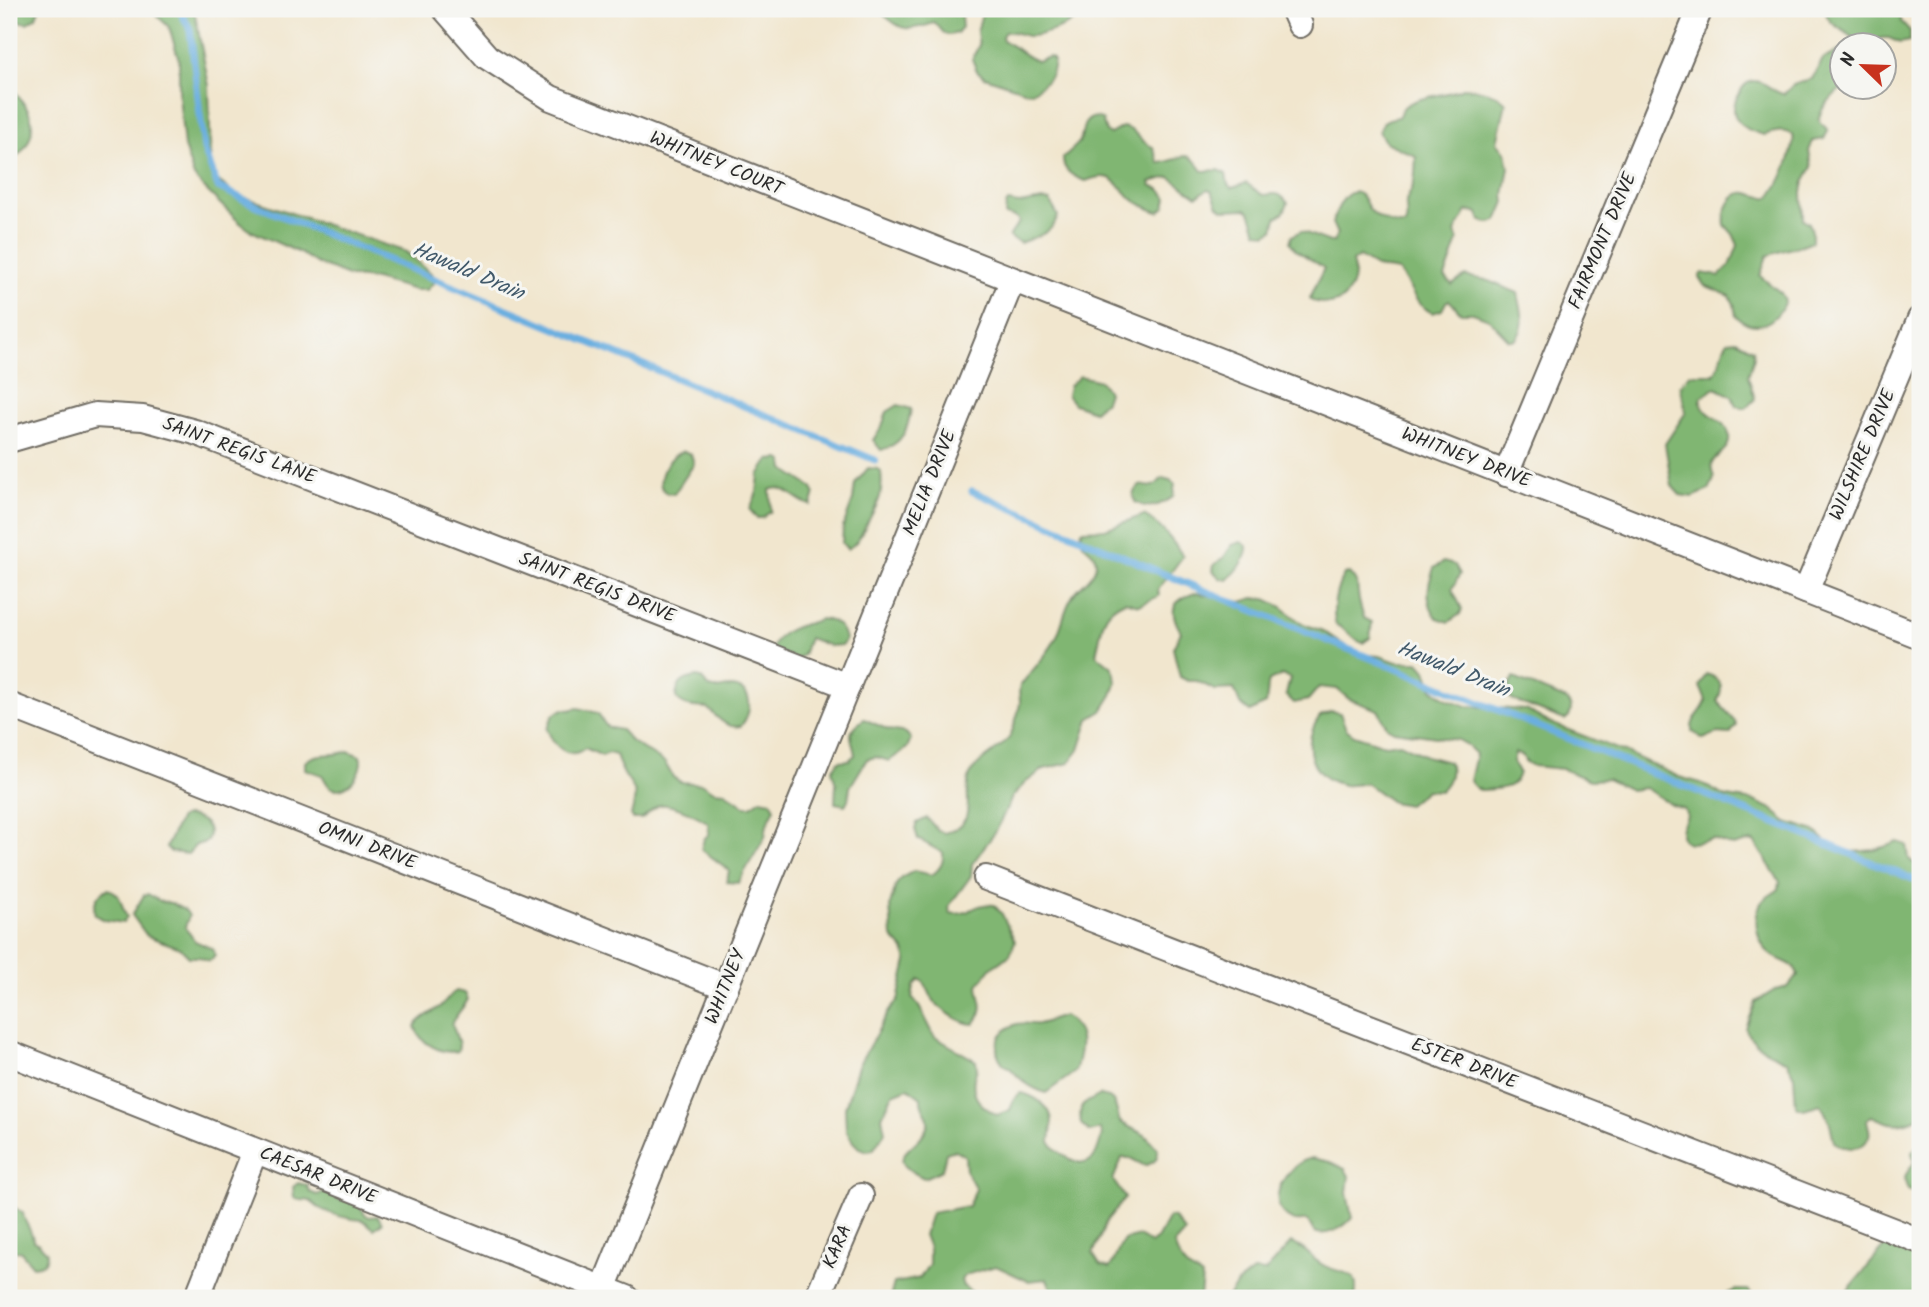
<svg xmlns="http://www.w3.org/2000/svg" width="1929" height="1307" font-family="Kalam,sans-serif">
	<style>
		.forest { fill: #80b672; stroke: #56704e; stroke-width: 2 }
		.lines { fill: none; stroke-linecap: round; stroke-linejoin: round }
		.stream { stroke: #6bafe0; stroke-width: 7 }
		.minor-casing { stroke: #706c64; stroke-width: 28 }
		.minor { stroke: #fff; stroke-width: 24 }
		.labels { text-anchor: middle; dominant-baseline: central; stroke-width: 6; stroke-linejoin: round; paint-order: stroke }
		.street-label { font-size: 19px; fill: #2b2b2b; stroke: #f6f6f2 }
		.water-label { font-size: 21px; font-style: italic; fill: #41596a; stroke: #f6f6f2 }
	</style>
	<rect width="100%" height="100%" fill="#f6f6f2"/>
	<filter id="ink" filterUnits="userSpaceOnUse"><feTurbulence type="fractalNoise" baseFrequency=".0143" numOctaves="2"/><feDisplacementMap in="SourceGraphic" scale="14" xChannelSelector="R" yChannelSelector="G"/><feConvolveMatrix kernelMatrix="1 2 1 2 8 2 1 2 1" color-interpolation-filters="sRGB"/></filter>
	<filter id="wash" filterUnits="userSpaceOnUse"><feTurbulence type="fractalNoise" baseFrequency=".00686" numOctaves="4" result="noise"/><feDisplacementMap in="SourceGraphic" scale="28" xChannelSelector="R" yChannelSelector="G"/><feGaussianBlur stdDeviation="1.57" result="paint"/><feColorMatrix in="noise" values="0 0 0 0 0 0 0 0 0 0 0 0 0 0 0 0 0 1.4 0 .05"/><feComposite in="paint" operator="in"/></filter>
	<g filter="url(#wash)">
		<rect width="100%" height="100%" fill="#f1e6ce"/>
		<!-- forest -->
		<g class="forest">
			<polygon points="9,9 39,9 36,17 27,23 12,20 9,22"/>
			<polygon points="150,9 194,9 209,86 211,169 216,179 235,194 406,252 434,276 433,283 427,290 415,290 375,279 350,277 316,263 300,253 251,231 239,222 203,187 194,177 184,147 179,95 179,60 169,27"/>
			<path d="M876,9H968L961,17L962,27L958,33C938,39 947,30 934,23C902,34 901,28 876,9Z"/>
			<path d="M983,9H1080C1079,10 1076,18 1075,19C1068,27 1038,37 1027,36C1019,34 1014,31 1005,32L1002,36L1003,41C1018,47 1024,57 1038,61L1049,57L1053,59C1055,76 1045,83 1032,92L1026,91L985,77L977,71L972,59L979,45L977,32Z"/>
			<path d="M1826,9H1901V21L1910,31V41L1900,43L1889,38H1881L1870,45H1852L1853,38C1844,29 1825,24 1826,9Z"/>
			<path d="M1841,50L1842,88H1843C1836,92 1816,112 1820,121C1822,125 1826,127 1828,131L1824,139L1813,141L1809,151L1812,167L1804,182L1802,192L1803,219L1809,223L1812,231V241C1795,249 1783,249 1767,256L1760,276L1781,293L1785,300C1777,323 1756,334 1736,316L1734,304L1730,296L1704,285L1699,277L1702,273L1719,276L1730,266L1738,245L1733,234L1725,225C1723,212 1731,190 1748,193C1756,195 1761,198 1770,197C1780,186 1796,150 1793,135C1783,129 1775,132 1764,135C1740,129 1725,116 1740,92C1743,86 1747,82 1753,81C1765,80 1773,93 1784,94L1793,85L1812,79L1823,59Z"/>
			<path d="M9,58C11,68 10,77 13,86C16,96 23,101 28,110C39,132 26,151 9,163Z"/>
			<path d="M1463,88C1479,89 1495,91 1506,103L1497,142L1506,153L1509,167L1504,195L1505,202L1497,221L1489,223L1481,221L1478,213L1467,211L1455,232L1458,241L1445,277L1452,285L1465,276L1486,280L1518,293C1521,310 1528,326 1515,340H1509L1489,319L1473,313H1461L1449,300L1446,302L1442,310L1433,313C1411,303 1413,287 1398,271L1376,267L1359,257L1352,262C1358,279 1350,301 1330,304C1324,304 1317,302 1312,301L1310,298L1324,268L1296,250L1290,242L1292,236L1301,231L1330,242H1334L1337,234L1332,223C1335,214 1346,183 1361,195C1365,199 1366,205 1370,210C1376,217 1395,227 1405,225C1409,216 1405,210 1406,202C1407,196 1412,191 1413,185C1416,177 1415,166 1416,156L1385,142L1379,131C1383,120 1387,119 1398,117C1400,114 1401,110 1404,107C1416,96 1447,96 1463,88Z"/>
			<path d="M1094,117L1102,119L1106,132L1110,134L1122,127C1137,128 1137,141 1153,147L1159,163C1182,162 1184,143 1203,171L1219,170L1226,174L1228,185L1232,188L1246,183L1263,195C1276,194 1279,191 1288,203L1284,212L1276,218L1273,230L1266,234L1257,231L1250,212L1246,209L1225,210L1218,206L1212,191L1208,189L1197,196L1170,177L1150,182L1151,185L1160,189L1167,198L1165,207L1159,212C1153,211 1133,201 1129,196C1115,180 1109,171 1086,181C1075,178 1062,171 1063,158C1068,152 1076,147 1080,141C1084,130 1081,122 1094,117Z"/>
			<path d="M1043,200L1050,201L1058,216C1052,235 1036,236 1020,243L1009,237L1019,222L1017,218L1005,215L1006,205L1008,202L1019,204Z"/>
			<path d="M1736,340L1753,349L1754,357L1748,376L1755,399L1746,408L1736,406L1732,396L1716,388L1701,397C1698,416 1727,417 1729,435C1731,451 1718,452 1712,463C1710,467 1713,474 1714,479L1709,490L1693,497L1680,495L1672,486L1665,444L1686,412L1680,386L1690,374H1714C1723,362 1720,352 1728,341Z"/>
			<polygon points="1080,376 1100,381 1108,392 1105,401 1094,411 1074,404 1067,395 1069,386"/>
			<path d="M898,405L911,409C908,429 903,444 881,450L873,440L882,426L887,412Z"/>
			<path d="M684,451L691,454L694,464L674,494L666,493L661,487C658,473 670,455 684,451Z"/>
			<path d="M780,459L783,461L784,469L811,487L815,494L811,505L807,504C794,499 783,483 770,490L771,511L762,518H757L750,510L757,492L759,475L769,460Z"/>
			<path d="M868,468L878,469L881,472C884,500 876,505 865,527C860,537 857,544 847,549L842,543L843,527L853,500L855,484Z"/>
			<path d="M1162,478L1170,480L1175,484L1173,497C1159,505 1150,511 1135,502L1133,494C1143,474 1147,498 1162,478Z"/>
			<path d="M1144,515C1161,525 1172,540 1183,556L1158,590L1159,596L1139,605L1125,601C1099,612 1103,629 1096,654L1112,667L1115,674L1116,684L1112,695L1102,711L1089,719L1079,750L1069,763L1044,769L1025,783L1012,797L996,831L972,864L971,876L949,906L950,913C970,917 973,902 994,905L1002,914L1015,941L1010,955L991,968L978,985C979,1003 988,1005 974,1024C961,1024 939,1009 932,998C928,990 927,984 920,979L914,986L912,997C924,1009 925,1025 935,1037L976,1061C978,1069 976,1071 974,1078C971,1098 981,1106 997,1115L1010,1110L1014,1099L1020,1093C1034,1095 1053,1107 1052,1124C1052,1130 1050,1136 1050,1142C1057,1152 1083,1173 1094,1157C1098,1151 1100,1141 1102,1135L1100,1129L1090,1132L1081,1124C1078,1101 1084,1105 1100,1095C1118,1098 1115,1109 1120,1122L1145,1135L1158,1149C1158,1160 1155,1162 1145,1166L1130,1158H1122L1113,1180L1125,1198L1107,1220L1093,1254L1100,1265L1109,1268C1116,1261 1117,1249 1124,1240L1139,1236L1151,1244L1157,1239L1169,1217L1174,1218L1185,1232L1174,1244C1176,1250 1181,1262 1186,1267C1191,1271 1197,1272 1202,1277L1200,1298H1058L1053,1294L1047,1279L1028,1281L996,1266L965,1275L961,1280L963,1286L981,1298H893L891,1294L894,1283L920,1278L929,1264V1248L924,1235L931,1213L968,1206L976,1189L966,1171L965,1156L955,1150L946,1153L942,1170L924,1178C876,1156 922,1149 928,1124C930,1113 920,1109 921,1098L908,1088L893,1094L882,1117L885,1132L873,1150L867,1151L859,1148L853,1142L846,1130L845,1108L858,1066L889,1011L898,1000L907,961L904,950L892,937L890,905L896,885L901,878L914,871L932,875C940,869 944,863 943,853L918,839L915,829L917,823L927,818L938,831L944,833C982,824 961,793 970,775C978,759 998,752 1009,738C1012,734 1020,708 1020,702C1020,695 1018,693 1020,686C1032,670 1048,655 1056,638C1063,624 1064,610 1072,597C1079,585 1096,577 1096,562C1095,546 1077,550 1082,530L1105,529Z"/>
			<path d="M1241,542L1247,546C1248,558 1237,572 1227,580L1220,578L1213,571L1214,565L1224,557L1232,545Z"/>
			<path d="M1443,562L1455,565L1460,574L1452,589L1462,609L1460,614L1449,622L1437,618C1425,602 1427,586 1434,568Z"/>
			<path d="M1349,573C1359,582 1357,588 1359,600C1360,606 1362,612 1364,618L1372,622L1370,638L1363,643C1352,640 1347,629 1336,625C1331,609 1336,589 1344,574Z"/>
			<path d="M1196,593L1241,602L1254,598L1266,599L1282,607L1301,623L1323,631L1355,652L1364,655L1380,656L1397,662H1419L1426,670L1433,689L1447,699L1467,706L1526,710L1548,722L1625,752L1679,777L1701,783L1726,797L1754,801L1770,808L1787,822L1815,831L1827,842L1850,852L1875,850L1898,842L1907,845L1909,859L1920,869V1117C1899,1126 1893,1126 1872,1116L1867,1119C1867,1125 1871,1130 1869,1136C1863,1153 1845,1149 1834,1142L1830,1123L1821,1104L1804,1109L1796,1106L1794,1076L1787,1061L1766,1051L1755,1042L1748,1035L1746,1028L1756,1002L1775,990L1788,987L1798,975C1794,961 1782,963 1772,955C1757,945 1752,919 1761,903C1765,897 1773,894 1779,889L1780,882L1755,843L1751,841L1733,846L1713,839C1702,841 1676,851 1682,827C1684,823 1686,819 1687,815L1684,809L1672,805L1645,788L1630,790L1607,779L1590,780L1562,769L1533,766L1525,761L1523,756L1515,753L1513,761L1519,772C1516,786 1507,788 1494,789C1482,790 1478,793 1470,781L1476,754L1466,744L1458,740L1394,731L1387,727L1378,710L1349,699L1337,689L1319,687L1308,700L1294,703L1286,695L1290,678L1282,675L1269,681C1266,689 1269,695 1265,704L1250,712L1240,704L1234,689L1215,690L1197,681H1188L1180,677L1173,648L1181,632C1169,612 1170,600 1196,593Z"/>
			<path d="M821,619C834,620 843,626 845,640L842,645L830,646L809,638L803,655L797,659L772,649C781,626 801,627 821,619Z"/>
			<path d="M1706,674C1721,678 1725,687 1717,701L1735,721L1736,726L1730,734L1717,733L1703,739L1692,731C1690,718 1703,713 1706,701L1700,686Z"/>
			<path d="M697,677L701,678C704,682 708,688 714,689C719,689 726,687 731,687C755,689 752,712 741,726C725,729 718,717 707,708C696,707 683,708 676,698C677,683 683,679 697,677Z"/>
			<path d="M1514,678L1565,699C1572,706 1572,709 1569,717L1565,720L1512,700L1508,696V688Z"/>
			<path d="M578,708L598,713C607,727 603,727 621,730L632,742L665,763L673,777L681,782L703,784L714,791L725,792L745,806H751L761,799L771,801L775,808L767,824L765,837L738,883L727,882L729,870L701,849L704,839L709,834L708,823C699,816 671,803 660,805C653,807 647,815 641,819H633L631,816C640,782 631,792 620,766C618,763 618,759 616,755L608,753L602,756L585,748C568,762 553,745 547,729L553,715L563,709L569,710Z"/>
			<path d="M1331,711L1340,713L1346,729L1354,735L1385,745L1400,743L1426,756L1449,762C1453,774 1449,783 1440,791L1426,790L1408,805L1392,802L1366,783C1359,784 1351,786 1344,785C1308,778 1301,742 1320,716Z"/>
			<path d="M864,719L889,730L906,733L911,739L907,748L889,761L876,757L867,759L850,787L848,800L845,805L835,803L836,784L832,770L839,761L849,760L855,755C852,736 844,733 864,719Z"/>
			<path d="M348,751L360,756C365,769 349,794 332,788C327,786 325,779 322,775L305,769V762C318,750 333,758 348,751Z"/>
			<path d="M186,816C201,817 215,827 206,842L196,845L188,854L171,852L166,847L180,818Z"/>
			<path d="M108,889C123,893 120,906 127,917L123,923L105,920L95,915C92,904 97,893 108,889Z"/>
			<polygon points="148,894 162,902 171,903 186,911 189,916 185,927 195,941 213,949 215,956 209,961 199,957 189,957 180,948 147,936 132,915 144,895"/>
			<path d="M456,991L465,993L468,999C464,1008 458,1011 452,1023L459,1044L458,1051C442,1055 419,1043 415,1026C423,1015 434,1013 443,1004C449,999 449,995 456,991Z"/>
			<path d="M1064,1016C1087,1032 1081,1049 1075,1072L1046,1093C1030,1088 1022,1081 1011,1069C1004,1063 1008,1070 1002,1062C991,1047 999,1030 1017,1024C1023,1022 1031,1025 1038,1024C1048,1022 1055,1018 1064,1016Z"/>
			<path d="M1920,1143V1195L1908,1190C1901,1173 1907,1176 1914,1162L1912,1152Z"/>
			<path d="M1312,1158L1330,1162L1345,1169L1349,1176L1347,1193L1352,1218C1343,1228 1328,1237 1314,1232L1308,1221C1303,1220 1297,1223 1292,1220C1261,1205 1286,1163 1312,1158Z"/>
			<path d="M298,1183L307,1185L310,1192L317,1195L326,1191L340,1200H356L365,1214L369,1217L378,1216L382,1223L374,1229L363,1220C347,1219 333,1216 319,1208C316,1207 314,1203 310,1201C304,1199 300,1202 294,1198L293,1187Z"/>
			<path d="M9,1204L23,1213C24,1224 33,1230 33,1241L39,1244L47,1252C47,1263 43,1265 33,1266L20,1251H15L9,1257Z"/>
			<polygon points="1896,1241 1920,1253 1920,1292 1916,1298 1848,1298 1848,1290 1885,1246"/>
			<path d="M1291,1243C1307,1248 1310,1258 1323,1265C1342,1276 1361,1267 1355,1298H1227L1239,1282L1253,1271L1265,1272Z"/>
			<polygon points="1735,1290 1748,1290 1755,1298 1719,1298"/>
		</g>
		<g class="lines">
			<!-- stream -->
			<g class="stream">
				<polyline points="179,9 190,29 204,149 218,187 257,206 875,460"/>
				<polyline points="972,491 1169,576 1920,882"/>
			</g>
		</g>
	</g>
	<g filter="url(#ink)">
		<g class="lines">
			<defs>
				<g id="minor">
					<polyline points="445,9 487,57 551,98 1920,636"/>
					<polyline points="1293,9 1300,25"/>
					<polyline points="9,440 95,415 143,418 195,432 848,686"/>
					<polyline points="1506,474 1700,9"/>
					<polyline points="1806,591 1920,319"/>
					<polyline points="9,705 726,987"/>
					<polyline points="986,878 1920,1241"/>
					<polyline points="9,1053 627,1298"/>
					<polyline points="603,1289 1012,281"/>
					<polyline points="197,1298 255,1151"/>
					<polyline points="817,1298 861,1196"/>
				</g>
			</defs>
			<!-- minor casing -->
			<use href="#minor" class="minor-casing"/>
			<!-- minor -->
			<use href="#minor" class="minor"/>
		</g>
	</g>
	<g class="labels">
		<!-- street labels -->
		<g class="street-label">
			<text transform="translate(716 164) rotate(22)">WHITNEY COURT</text>
			<text transform="translate(1603 241) rotate(-67)">FAIRMONT DRIVE</text>
			<text transform="translate(239 451) rotate(20)">SAINT REGIS LANE</text>
			<text transform="translate(1863 455) rotate(-67)">WILSHIRE DRIVE</text>
			<text transform="translate(1466 458) rotate(21)">WHITNEY DRIVE</text>
			<text transform="translate(930 483) rotate(-68)">MELIA DRIVE</text>
			<text transform="translate(597 588) rotate(21)">SAINT REGIS DRIVE</text>
			<text transform="translate(367 846) rotate(21)">OMNI DRIVE</text>
			<text transform="translate(726 987) rotate(-68)">WHITNEY</text>
			<text transform="translate(1464 1064) rotate(21)">ESTER DRIVE</text>
			<text transform="translate(318 1176) rotate(22)">CAESAR DRIVE</text>
			<text transform="translate(838 1247) rotate(-66)">KARA</text>
		</g>
		<!-- water labels -->
		<g class="water-label">
			<text transform="translate(468 272) rotate(23)">Hawald Drain</text>
			<text transform="translate(1453 670) rotate(22)">Hawald Drain</text>
		</g>
	</g>
	<!-- margin -->
	<rect width="1929" height="1307" fill="none" stroke="#f6f6f2" stroke-width="35"/>
	<!-- north arrow -->
	<g transform="translate(1863 66) rotate(293)"><circle r="33" fill="#f6f6f2" stroke="#a5a5a2" stroke-width="2"/>
	<path d="M0-5L12 26L0 18L-12 26Z" fill="#c8321e"/>
	<text y="-10" font-size="19" font-weight="bold" text-anchor="middle" fill="#2b2b2b">N</text>
	</g>
</svg>
